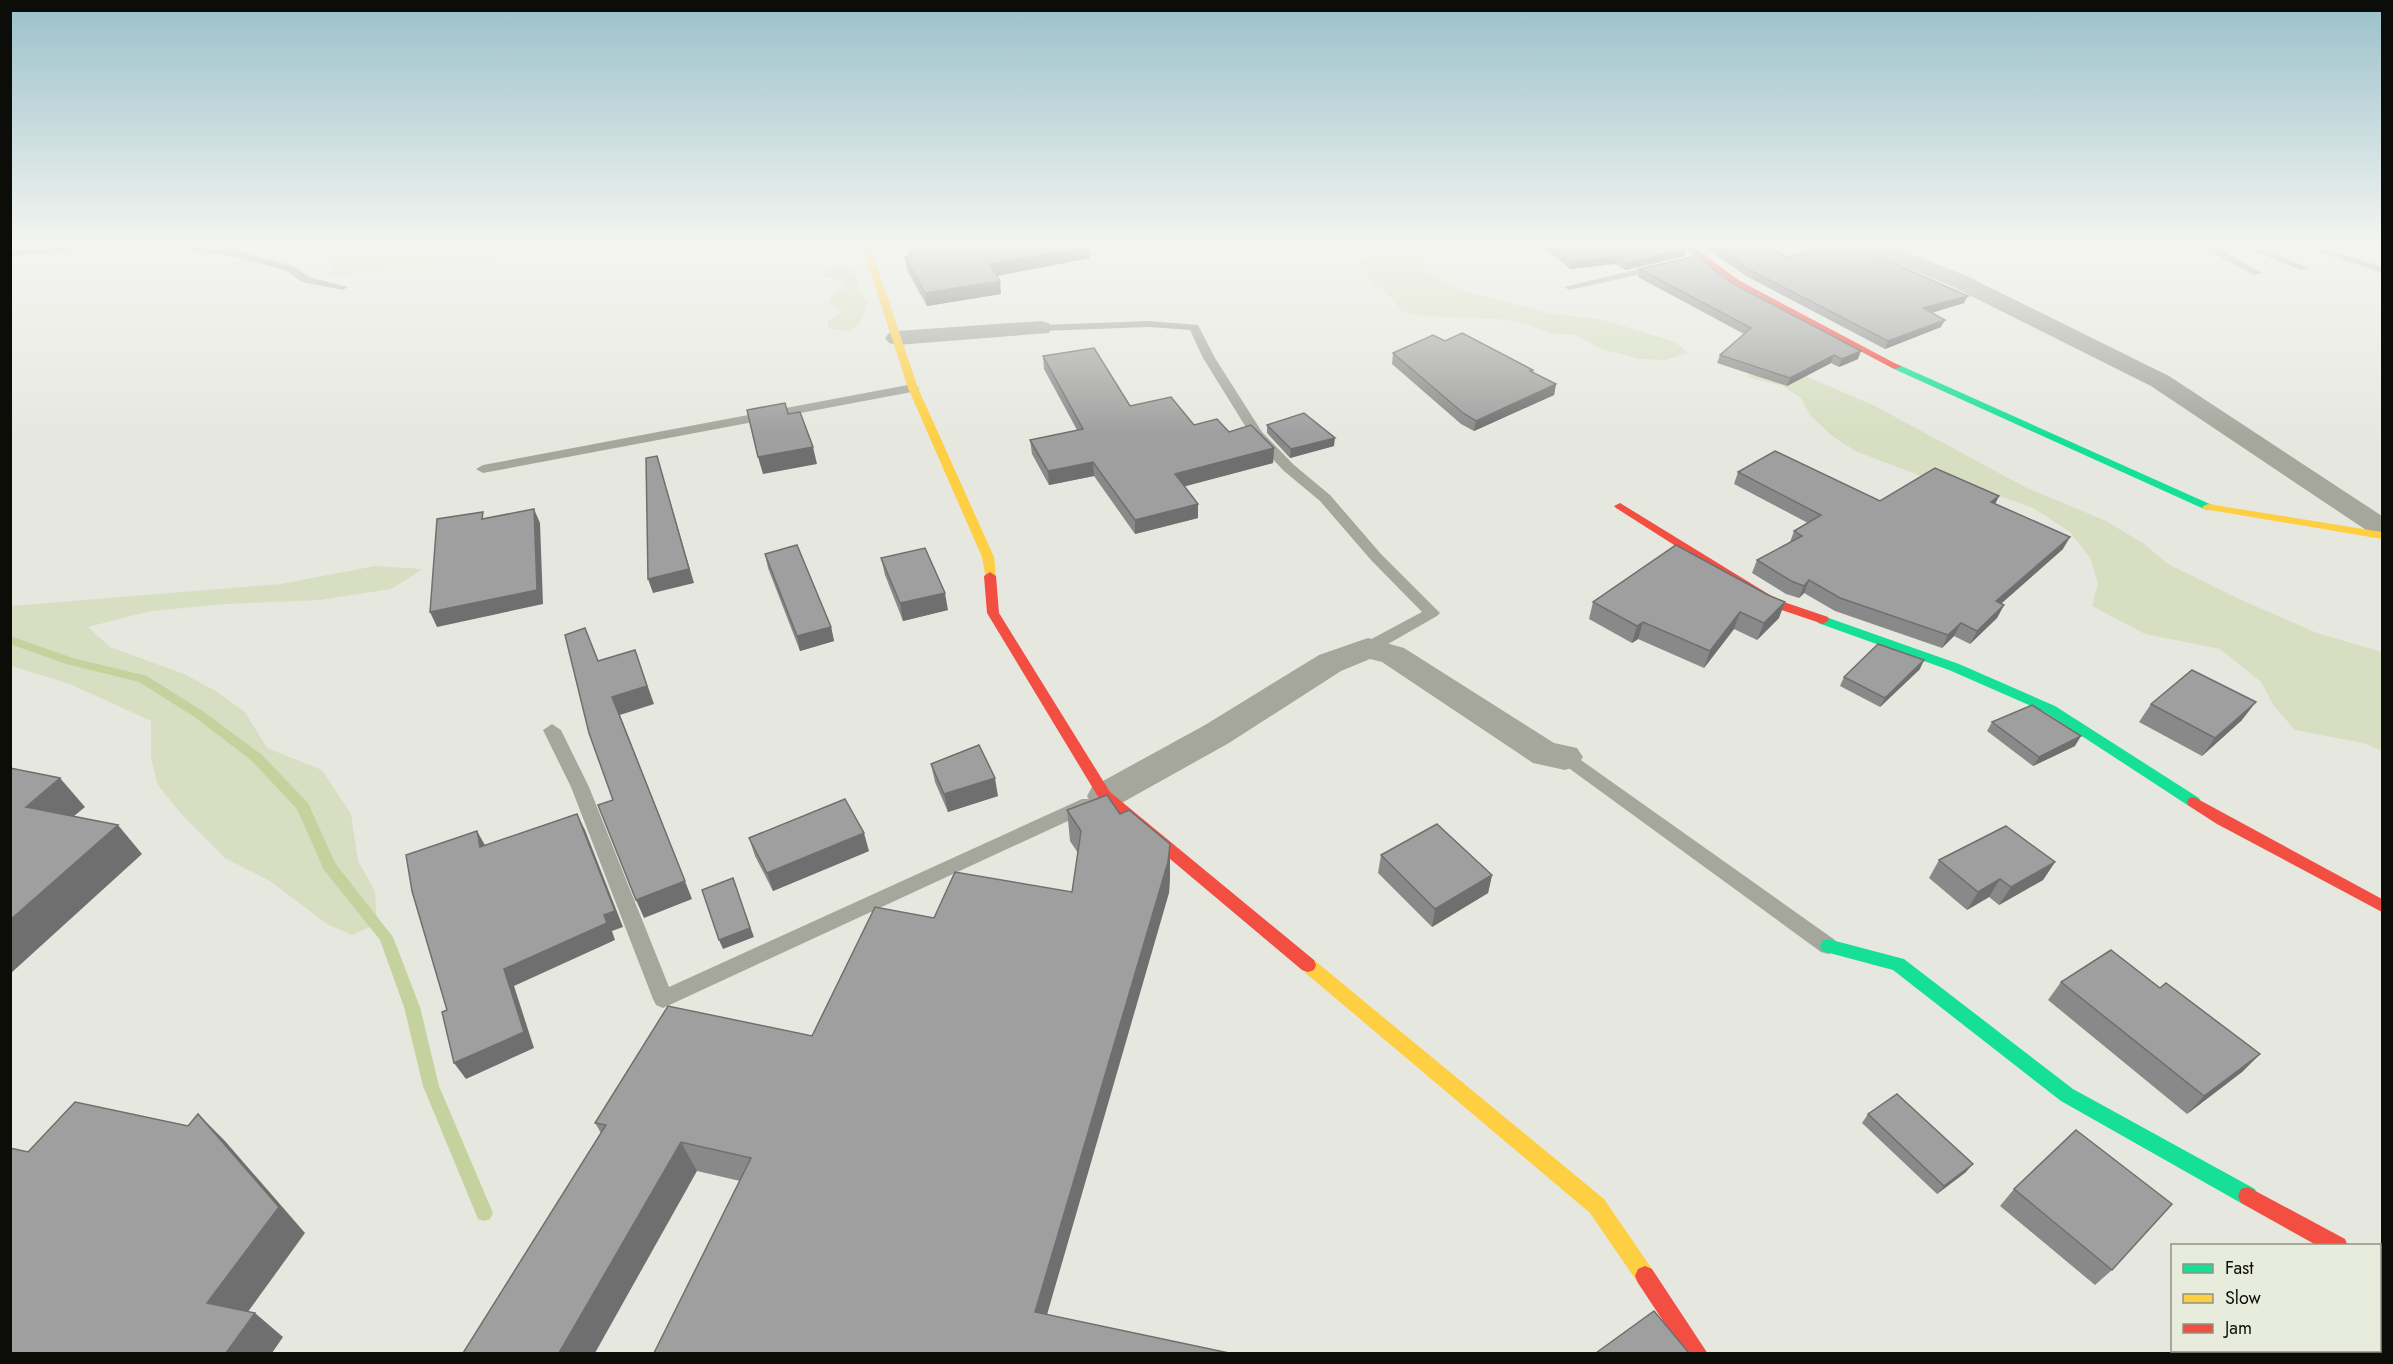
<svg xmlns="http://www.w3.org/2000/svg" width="2393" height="1364" font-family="Jost,sans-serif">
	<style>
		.green { fill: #d7dec1 }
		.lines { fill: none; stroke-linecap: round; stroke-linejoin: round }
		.stream { fill: #c6d29e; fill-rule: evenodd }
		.lane { fill: #a5a79d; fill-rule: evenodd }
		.street { fill: #a5a79d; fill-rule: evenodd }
		.fast { fill: #16e098; fill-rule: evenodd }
		.slow { fill: #ffcf43; fill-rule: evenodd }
		.jam { fill: #f24e42; fill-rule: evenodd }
		.wall { fill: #8a8989 }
		.shaded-wall { fill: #706f6f }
		.building { fill: #a09f9f; stroke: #706f6f; stroke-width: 1.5 }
	</style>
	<rect width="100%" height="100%" fill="#e6e8e0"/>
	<!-- green -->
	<g class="green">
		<polygon points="341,246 544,246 543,251 328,277"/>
		<path d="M1379,246H1405L1431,275L1459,290L1548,313L1603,320L1673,341L1689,353L1665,360L1640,359L1598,348L1577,335L1550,333L1527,324L1499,319L1421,316L1401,311C1390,291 1367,284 1359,261L1379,254Z"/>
		<path d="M831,267H850C860,279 856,289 868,303C861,326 855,335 828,328V321L843,311L828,302L835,293L844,289L838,279L819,276Z"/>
		<polygon points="1750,371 1796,372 1873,405 2025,487 2106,521 2144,544 2168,564 2239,599 2317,633 2382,652 2382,751 2363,743 2295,730 2274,706 2261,682 2220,649 2145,634 2092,606 2098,583 2090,558 2070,532 2033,508 1983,490 1939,483 1855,451 1831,435 1810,415 1801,398 1783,386 1748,377"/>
		<polygon points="375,566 423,569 391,589 320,600 225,604 151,611 88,627 110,647 184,674 216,691 245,712 267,748 322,770 351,814 358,861 375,891 377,924 352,935 327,924 270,881 225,858 182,815 158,785 151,759 151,721 70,684 11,666 11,606 281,584"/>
	</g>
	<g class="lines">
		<!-- stream -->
		<polygon class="stream" points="10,636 73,658 147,676 204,712 262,755 308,803 335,863 393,937 420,1007 439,1086 493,1213 490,1219 484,1221 478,1219 423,1086 404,1007 380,940 324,870 297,809 252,761 196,718 139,682 66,664 10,644"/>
		<!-- lane -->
		<g class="lane">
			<polygon points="63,246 100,246 95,249 10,256 10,250"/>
			<polygon points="170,246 196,246 238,251 295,267 309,277 348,287 343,290 302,282 287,271 237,257 175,249"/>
			<polygon points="2200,246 2212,246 2263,273 2254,275"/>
			<polygon points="2242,246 2255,246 2309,268 2300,270"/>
			<polygon points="2303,246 2317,246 2382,267 2382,273"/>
			<polygon points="1660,264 1665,267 1664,269 1569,290 1564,287"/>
			<polygon points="1149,321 1198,325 1215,358 1262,432 1294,465 1330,495 1381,554 1440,613 1437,616 1374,652 1362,652 1360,648 1362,644 1422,612 1371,560 1320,501 1284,471 1252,437 1203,358 1190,330 1149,327 1041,331 1035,328 1041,325"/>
			<polygon points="913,384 919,388 917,391 483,473 476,469 483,465"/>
			<polygon points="552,724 561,730 589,787 669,987 1082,799 1094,799 1097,804 1094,809 663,1008 656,1005 653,999 571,787 543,730"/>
			<polygon points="1565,751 1571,753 1835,940 1838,946 1835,952 1828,954 1821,952 1559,761 1556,757 1559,753"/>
		</g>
		<!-- street -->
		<g class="street">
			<polygon points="1863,246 1890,246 1967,276 2169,376 2382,516 2382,536 2372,534 2151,386 1951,286 1866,250"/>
			<polygon points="1041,321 1049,323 1052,328 1049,333 897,345 889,343 885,338 889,333 897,331"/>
			<polygon points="1368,638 1404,648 1554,743 1577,748 1583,757 1577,766 1565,770 1533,763 1382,662 1370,659 1341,671 1229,743 1118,805 1105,809 1092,805 1087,796 1092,787 1205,725 1319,655"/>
			<polygon points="2380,1245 2382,1246 2382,1296 2380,1295"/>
		</g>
		<!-- fast -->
		<g class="fast">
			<polygon points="1897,364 2212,505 2214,507 2208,510 2204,509 1894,369 1892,367"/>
			<polygon points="1823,616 1959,664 2055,706 2199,798 2201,802 2199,806 2189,806 2045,712 1949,670 1818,623 1817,620 1818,617"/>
			<polygon points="1828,939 1904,959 2073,1089 2255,1189 2258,1196 2255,1203 2248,1205 2241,1203 2061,1101 1893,970 1822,951 1820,946 1822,941"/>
		</g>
		<!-- slow -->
		<g class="slow">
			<polygon points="862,246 870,246 918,388 994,557 996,576 994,579 986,579 982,557 908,388"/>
			<polygon points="2208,504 2382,532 2382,539 2204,509 2202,507"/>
			<polygon points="1308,958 1314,960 1604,1199 1652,1269 1655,1276 1652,1283 1645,1286 1638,1283 1590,1213 1302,970 1300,965 1302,960"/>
		</g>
		<!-- jam -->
		<g class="jam">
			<polygon points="1683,246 1692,246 1740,281 1902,367 1894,369 1734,285"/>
			<polygon points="1620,503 1778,600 1828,617 1829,620 1823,624 1770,606 1616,508 1614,506"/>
			<polygon points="990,572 996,576 999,613 1110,792 1314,960 1316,965 1314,970 1308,972 1302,970 1100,800 987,613 984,576"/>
			<polygon points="2194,797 2382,899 2382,912 2217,824 2189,806 2187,802 2189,798"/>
			<polygon points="2248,1187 2345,1239 2348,1246 2318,1246 2241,1203 2238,1196 2241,1189"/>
			<polygon points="1645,1266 1652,1269 1708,1354 1685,1354 1638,1283 1635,1276 1638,1269"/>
		</g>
	</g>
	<!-- wall -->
	<g class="wall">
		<polygon points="906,246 1089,246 1090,258 997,276 1001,294 927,306 907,270 905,257 909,256"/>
		<polygon points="1542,246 1684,246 1685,256 1625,270 1615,264 1570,269"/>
		<polygon points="1703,246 1767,246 1787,257 1964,303 1932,313 1941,327 1885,349 1746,276"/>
		<polygon points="2011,246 2025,246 2018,248"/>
		<polygon points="1639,269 1730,282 1858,359 1839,367 1831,363 1787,386 1717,363 1720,355 1744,334 1638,277"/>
		<polygon points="1445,341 1533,370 1532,372 1556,384 1554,395 1474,431 1461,424 1392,364 1393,353"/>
		<polygon points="1043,356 1130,406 1194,425 1229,432 1274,448 1273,463 1184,486 1198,504 1198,518 1135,534 1094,476 1049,485 1032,454 1030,440 1077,430 1044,369"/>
		<polygon points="1267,425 1334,446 1290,458 1267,433"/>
		<polygon points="1738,472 1880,501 1999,496 1995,504 2063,549 2001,604 2004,605 1997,618 1970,644 1954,636 1942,648 1835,611 1804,593 1799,598 1786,594 1752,573 1757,560 1790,542 1794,531 1808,523 1734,484"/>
		<polygon points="1676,545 1779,618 1757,640 1734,629 1704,668 1638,639 1632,643 1589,619 1593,602"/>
		<polygon points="765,554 831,627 834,641 800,651 768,568"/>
		<polygon points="881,558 948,610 903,621 885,575"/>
		<polygon points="1920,669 1880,707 1840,686 1844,677"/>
		<polygon points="2151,704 2242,720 2202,756 2139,722"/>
		<polygon points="1992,722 2075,746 2033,766 1987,731"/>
		<polygon points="931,764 998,796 948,812 935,782"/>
		<polygon points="1067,810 1120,814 1170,844 1170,875 1169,893 654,1353 740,1181 697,1171 601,1133 595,1123 812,1036 934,918 1072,892 1078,853 1070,841"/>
		<polygon points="749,838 869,851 773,891 755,856"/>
		<polygon points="1381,855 1492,875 1488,893 1432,927 1378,873"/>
		<polygon points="1939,860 2055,862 2043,880 1999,905 1989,897 1967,910 1929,878"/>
		<polygon points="2061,982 2160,988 2260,1054 2242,1072 2187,1114 2048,1000"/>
		<polygon points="1868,1114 1966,1172 1937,1194 1862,1123"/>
		<polygon points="2014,1189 2112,1270 2095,1285 2000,1206"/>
	</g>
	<!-- shaded-wall -->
	<g class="shaded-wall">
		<polygon points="1089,246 1090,258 991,277 990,264"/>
		<polygon points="1687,248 1685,256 1625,270 1627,263"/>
		<polygon points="1616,257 1615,264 1570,269 1572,262"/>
		<polygon points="1000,281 1001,294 927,306 925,293"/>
		<polygon points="1968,296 1964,303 1920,316 1923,308"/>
		<polygon points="1945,320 1941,327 1885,349 1888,341"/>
		<polygon points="1861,351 1858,359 1839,367 1842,359"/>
		<polygon points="1834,355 1831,363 1787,386 1790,378"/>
		<polygon points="1556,384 1554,395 1474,431 1476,421"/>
		<polygon points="1335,438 1334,446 1290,458 1291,449"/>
		<polygon points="813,447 817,464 763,474 758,457"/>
		<polygon points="1274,448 1273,463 1175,489 1175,474"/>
		<polygon points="1093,462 1094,476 1049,485 1048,471"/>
		<polygon points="661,470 694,583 653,593 648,579"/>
		<polygon points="1999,496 1993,508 1991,502"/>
		<polygon points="1198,504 1198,518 1135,534 1135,520"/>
		<polygon points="534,509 540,523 543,604 437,627 430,612"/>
		<polygon points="2070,537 2063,549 1989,614 1996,601"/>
		<polygon points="1809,580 1804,593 1799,598 1804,586"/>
		<polygon points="945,593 948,610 903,621 900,603"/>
		<polygon points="1785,602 1779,618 1757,640 1764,623"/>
		<polygon points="2004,605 1997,618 1970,644 1977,631"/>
		<polygon points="1740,612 1734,629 1704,668 1710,651"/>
		<polygon points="1643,622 1638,639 1632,643 1637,626"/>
		<polygon points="1961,623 1954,636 1942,648 1948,635"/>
		<polygon points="831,627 834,641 800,651 797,636"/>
		<polygon points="635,650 654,704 620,715 692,899 644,918 636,900 612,697"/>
		<polygon points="1924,660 1920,669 1880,707 1885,698"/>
		<polygon points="2256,702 2242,720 2202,756 2215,738"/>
		<polygon points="2081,736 2075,746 2033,766 2039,757"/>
		<polygon points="60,778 85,807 51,835 26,807"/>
		<polygon points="995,778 998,796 948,812 944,794"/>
		<polygon points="577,814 585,830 623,927 612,931 615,940 514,986 534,1048 466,1079 454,1063 504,969"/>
		<polygon points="118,825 142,854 10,974 10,920"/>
		<polygon points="477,831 486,847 480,847"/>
		<polygon points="864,833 869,851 773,891 767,873"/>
		<polygon points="1170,844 1170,875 1169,893 1040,1339 1035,1312"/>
		<polygon points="2055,862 2043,880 1999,905 2011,887"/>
		<polygon points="1492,875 1488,893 1432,927 1435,909"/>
		<polygon points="2000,879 1989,897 1967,910 1978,892"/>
		<polygon points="736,887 754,937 723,949 719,940"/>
		<polygon points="2260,1054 2242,1072 2187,1114 2204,1096"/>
		<polygon points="198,1114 225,1141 305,1233 237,1327 207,1303"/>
		<polygon points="681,1142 697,1171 595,1353 559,1353"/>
		<polygon points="1973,1164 1966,1172 1937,1194 1944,1186"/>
		<polygon points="255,1313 283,1337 272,1353 226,1353"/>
	</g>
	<!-- building -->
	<g class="building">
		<polygon points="908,246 1089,246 990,264 1000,281 925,293 905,257 911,256"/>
		<polygon points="1552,246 1684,246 1687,248 1627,263 1616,257 1572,262"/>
		<polygon points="1716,246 1767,246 1787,257 1831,246 1855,246 1968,296 1923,308 1945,320 1888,341 1748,269"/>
		<polygon points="1697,256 1730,282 1861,351 1842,359 1834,355 1790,378 1720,355 1751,328 1639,269"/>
		<polygon points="1462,333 1533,370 1530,371 1556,384 1476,421 1463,413 1393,353 1433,335 1445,341"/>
		<polygon points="1094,348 1130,406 1171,397 1194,425 1217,419 1229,432 1251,425 1274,448 1175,474 1198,504 1135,520 1093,462 1048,471 1030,440 1083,429 1043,356"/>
		<polygon points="785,403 788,414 800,412 813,447 758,457 747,410"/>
		<polygon points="1304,413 1335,438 1291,449 1267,425"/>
		<polygon points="1775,451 1880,501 1935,468 1999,496 1991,502 2070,537 1996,601 2004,605 1977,631 1961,623 1948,635 1840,598 1809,580 1804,586 1791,581 1757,560 1802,536 1794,531 1821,515 1738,472"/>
		<polygon points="657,456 689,569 648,579 646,458"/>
		<polygon points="534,509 537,590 430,612 437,519 483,512 482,519"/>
		<polygon points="797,545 831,627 797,636 765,554"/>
		<polygon points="1676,545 1768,595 1785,602 1764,623 1740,612 1710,651 1643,622 1637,626 1593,602"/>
		<polygon points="925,548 945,593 900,603 881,558"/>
		<polygon points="585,628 598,661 635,650 647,686 612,697 685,881 636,900 598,805 613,800 589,733 565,635"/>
		<polygon points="1878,644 1924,660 1885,698 1844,677"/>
		<polygon points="2192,670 2256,702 2215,738 2151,704"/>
		<polygon points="2032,705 2081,736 2039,757 1992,722"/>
		<polygon points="979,745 995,778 944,794 931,764"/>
		<polygon points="10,768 60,778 26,807 118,825 10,920"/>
		<polygon points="1107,795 1120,814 1129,810 1170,844 1168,862 1035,1312 1229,1353 654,1353 751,1158 681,1142 559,1353 463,1353 606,1125 595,1123 668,1006 812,1036 875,907 934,918 955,872 1072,892 1081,831 1067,810"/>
		<polygon points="845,799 864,833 767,873 749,838"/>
		<polygon points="577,814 615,911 604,915 607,923 504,969 524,1032 454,1063 442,1012 447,1010 412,891 406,855 477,831 480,847"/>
		<polygon points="1437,824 1492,875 1435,909 1381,855"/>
		<polygon points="2006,826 2055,862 2011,887 2000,879 1978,892 1939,860"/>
		<polygon points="733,878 750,928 719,940 702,890"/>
		<polygon points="2111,950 2160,988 2166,983 2260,1054 2204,1096 2061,982"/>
		<polygon points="1897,1094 1973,1164 1944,1186 1868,1114"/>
		<polygon points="75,1102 188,1126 198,1114 279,1207 207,1303 255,1313 226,1353 10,1353 10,1148 28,1152"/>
		<polygon points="2076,1130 2172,1204 2112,1270 2014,1189"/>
		<polygon points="1654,1311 1689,1353 1596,1353"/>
	</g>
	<!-- sky -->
	<linearGradient id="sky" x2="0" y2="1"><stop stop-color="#9ac0ca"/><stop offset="0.56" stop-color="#f4f5f1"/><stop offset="1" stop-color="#f4f5f1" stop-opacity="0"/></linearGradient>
	<rect width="2393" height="436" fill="url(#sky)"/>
	<!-- border -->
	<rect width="2393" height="1364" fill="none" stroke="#0c0d08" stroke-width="24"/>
	<!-- legend -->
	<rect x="2171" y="1244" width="210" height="108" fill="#e8ecdc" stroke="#909387" stroke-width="1.5"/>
	<rect x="2183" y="1264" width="30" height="9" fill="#16e098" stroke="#909387" stroke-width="1.5"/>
	<text x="2225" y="1274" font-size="18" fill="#0c0d08">Fast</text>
	<rect x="2183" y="1294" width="30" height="9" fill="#ffcf43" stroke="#909387" stroke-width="1.5"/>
	<text x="2225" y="1304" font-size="18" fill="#0c0d08">Slow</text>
	<rect x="2183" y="1324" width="30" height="9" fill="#f24e42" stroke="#909387" stroke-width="1.5"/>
	<text x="2225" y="1334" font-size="18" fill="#0c0d08">Jam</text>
</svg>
